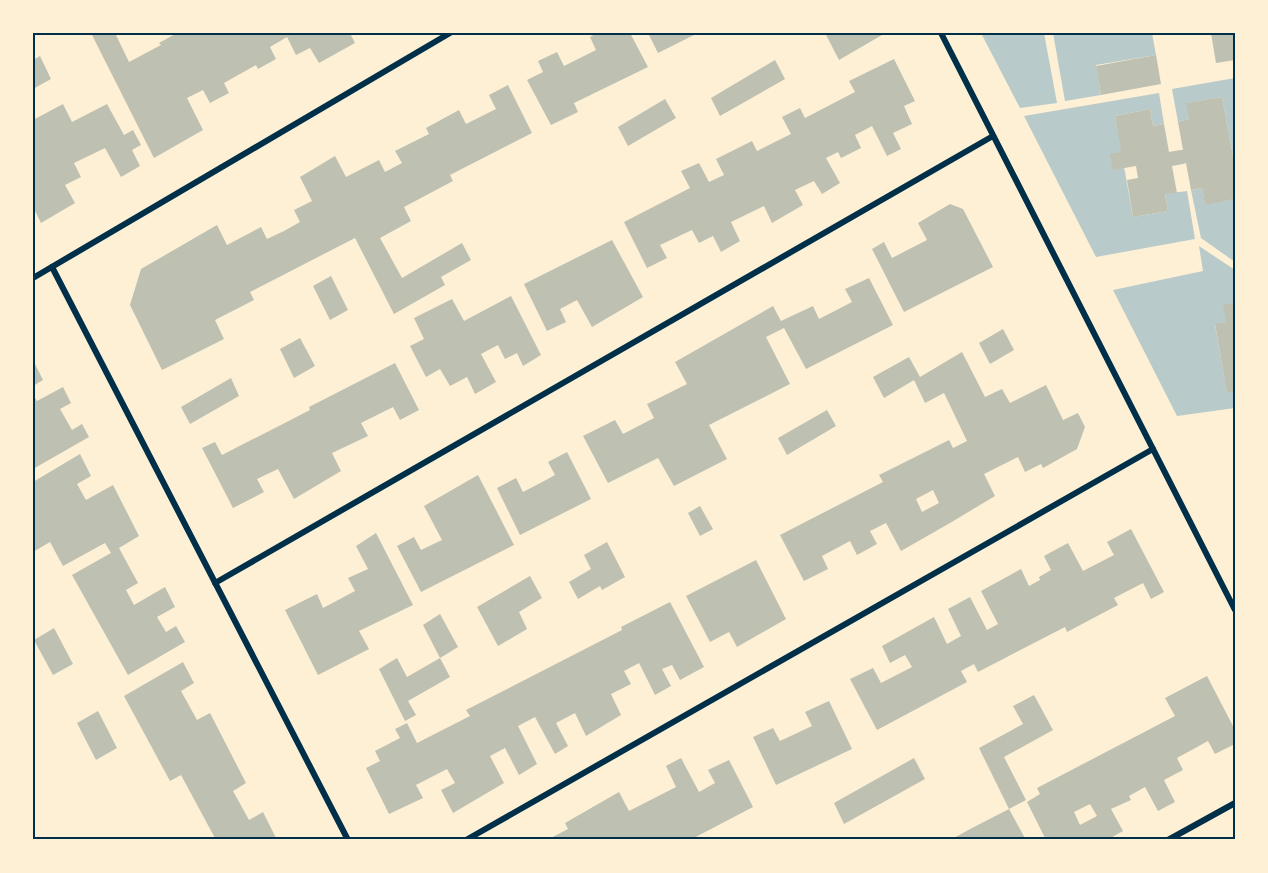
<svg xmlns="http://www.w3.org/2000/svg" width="1268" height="873" font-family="'Varela Round',sans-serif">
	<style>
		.green { fill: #b9caca }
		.building { fill: #bec0b2; fill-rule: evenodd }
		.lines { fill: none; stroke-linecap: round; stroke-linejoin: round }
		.minor { stroke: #003049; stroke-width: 6 }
		.neatline { fill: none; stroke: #003049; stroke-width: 2 }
	</style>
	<rect width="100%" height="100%" fill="#fdf0d5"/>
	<!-- green -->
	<g class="green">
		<polygon points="981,33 1044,33 1057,103 1020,108"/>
		<polygon points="1053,33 1152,33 1156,55 1096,65 1101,95 1065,101"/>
		<polygon points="1235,78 1235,161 1234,161 1222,97 1187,103 1189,119 1178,122 1172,89"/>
		<polygon points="1159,93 1164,124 1153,126 1150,109 1115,116 1133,217 1168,211 1165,194 1187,191 1195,239 1096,257 1024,116"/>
		<polygon points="1202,188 1205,204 1235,199 1235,262 1201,238 1191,190"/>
		<polygon points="1199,246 1235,270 1235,303 1226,322 1215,325 1227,392 1235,391 1235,408 1177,416 1113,290 1203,271"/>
	</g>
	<!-- building -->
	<g class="building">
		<polygon points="91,33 115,33 129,62 161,45 159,43 177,33 350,33 355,43 319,63 310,48 296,55 287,37 270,47 276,59 258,69 256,65 224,83 229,93 210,103 203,90 187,98 203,130 154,158"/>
		<polygon points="597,33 630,33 648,67 574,103 578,112 551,125 527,80 543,72 538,61 557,52 564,66 596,50 590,37"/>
		<polygon points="648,33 698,33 658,53"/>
		<polygon points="825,33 880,33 882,35 839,60"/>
		<polygon points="1211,33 1235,33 1235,60 1216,63"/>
		<polygon points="1156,55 1161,84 1101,95 1096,66"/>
		<polygon points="40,56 51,79 33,89 33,60"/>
		<polygon points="894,59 915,101 904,106 912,124 893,133 901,149 887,156 872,126 855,135 861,148 841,158 838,152 826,158 840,183 822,194 814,181 795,190 803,205 772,223 764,206 731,222 740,241 721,252 713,236 699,243 692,230 660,245 667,258 647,268 624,222 690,188 681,171 699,163 709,182 724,175 716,159 752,141 757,151 791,134 782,117 800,108 805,118 855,92 849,81"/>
		<polygon points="775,60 785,79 720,116 711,98"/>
		<polygon points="508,85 532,133 450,175 453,181 404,207 411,221 380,238 402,278 462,243 471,260 441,277 445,285 394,314 355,238 250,292 254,300 215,320 224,339 162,370 130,305 141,269 217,225 227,245 261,227 267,239 284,231 300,222 294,210 312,201 300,177 335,156 346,177 379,160 385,172 402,163 395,151 429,134 426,128 459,110 466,124 496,109 489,95"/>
		<polygon points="1222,97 1234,161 1235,161 1235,199 1205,205 1202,188 1191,190 1186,163 1183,164 1172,166 1177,193 1165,194 1168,211 1133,217 1127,180 1138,178 1136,166 1113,170 1110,154 1121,152 1115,116 1150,109 1153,126 1164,124 1169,152 1180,150 1183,150 1178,122 1189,119 1186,103"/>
		<polygon points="665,99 676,118 628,146 618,127"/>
		<polygon points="63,104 72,122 107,104 124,135 133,130 141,145 132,150 140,166 121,177 105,148 74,163 81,177 65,185 75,203 41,223 33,207 33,120"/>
		<polygon points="950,204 963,209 993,267 904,312 872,249 884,242 892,258 927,240 918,223"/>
		<polygon points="612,240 643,297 592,327 577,300 560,309 566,322 547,331 524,284"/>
		<polygon points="331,276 348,310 330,320 313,286"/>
		<polygon points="869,278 893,325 806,369 784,328 766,337 790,384 709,425 727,459 674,486 658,458 608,483 583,436 615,420 623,434 654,418 647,404 687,384 675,362 773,306 781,321 813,306 819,319 852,302 845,289"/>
		<polygon points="511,296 541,355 523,366 517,353 505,359 498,345 481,354 496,382 475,394 467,377 450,386 440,369 426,377 410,346 424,339 414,318 452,299 464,321"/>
		<polygon points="1235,303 1235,391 1227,393 1215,324 1226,322 1223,305"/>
		<polygon points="1003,329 1014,350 990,364 979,343"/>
		<polygon points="300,338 315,366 294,378 280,349"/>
		<path d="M962,352L985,397L1002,389L1010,403L1046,385L1063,420L1078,413L1085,427L1077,449L1043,468L1041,464L1025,472L1018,457L984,474L995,496L950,523L901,551L886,523L870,531L877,544L857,555L850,541L822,556L828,569L804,581L780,535L883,482L879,475L949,440L953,448L967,441L944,393L925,403L914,380L884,398L873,377L909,357L920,377ZM933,490L939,503L922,512L916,499Z"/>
		<polygon points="33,360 43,380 33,386"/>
		<polygon points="395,363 419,410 400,420 393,407 361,423 368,436 332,453 341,471 294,499 278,469 257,479 264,492 233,508 202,448 215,442 222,455 310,410 309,407"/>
		<polygon points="231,378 239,396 190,424 181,407"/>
		<polygon points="63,387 71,403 60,409 72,430 82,424 89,437 33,469 33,395 37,401"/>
		<polygon points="827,410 836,426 787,455 778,438"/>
		<polygon points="567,452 591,499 520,535 497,488 516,478 523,492 546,480 555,475 548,462"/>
		<polygon points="80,454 91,476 77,484 86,500 113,485 139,536 119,548 138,583 126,590 134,605 165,587 175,607 157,617 166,632 176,626 185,642 128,675 72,575 111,553 105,543 63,566 50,542 33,552 33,482"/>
		<polygon points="478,475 514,545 421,592 397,546 414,537 421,550 442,540 424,506"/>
		<polygon points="700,506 713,529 700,536 688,513"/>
		<polygon points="1131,529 1164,592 1151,599 1143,583 1114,598 1118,605 1067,632 1065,627 978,672 974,664 961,671 967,682 877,730 850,679 873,668 881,683 912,667 905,655 890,663 882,646 934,617 947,644 961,636 948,609 970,597 987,630 998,624 981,591 1021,569 1029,586 1040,580 1039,577 1051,570 1044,556 1068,543 1083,571 1114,555 1107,542"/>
		<polygon points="376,533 413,605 359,631 369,649 318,675 285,610 317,594 323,608 355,591 348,578 368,569 356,546"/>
		<polygon points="607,542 625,577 602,590 600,586 578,599 569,582 591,569 584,555"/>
		<polygon points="756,560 786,619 737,647 729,632 710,642 686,596"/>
		<polygon points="530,576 542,598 519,612 527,629 498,646 477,607"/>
		<polygon points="670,602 704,667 680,680 672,665 662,669 671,686 655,695 639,663 624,671 631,684 611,694 621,715 586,736 575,713 556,723 568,746 555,754 535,717 518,726 537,764 519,775 505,748 490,756 504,783 453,813 441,790 455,783 447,769 416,785 423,798 389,814 366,768 380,761 375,751 400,738 395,729 407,723 417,743 470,716 466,710 622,630 621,627"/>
		<polygon points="440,614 458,647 440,658 423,625"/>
		<polygon points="54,628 73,664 53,675 34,640"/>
		<polygon points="397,658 407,677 440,658 450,677 408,701 416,715 405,721 379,669"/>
		<polygon points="183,662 194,683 181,691 197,720 210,713 246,783 233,791 249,820 263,812 277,840 216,840 181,775 170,781 124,696"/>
		<path d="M1207,676L1235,730V744L1215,754L1208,741L1177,758L1183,770L1164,780L1175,802L1158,811L1145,787L1129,796L1131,800L1111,809L1123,831L1107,840H1046L1027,802L1040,794L1037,788L1175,716L1165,698ZM1090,804L1097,816L1080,825L1074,812Z"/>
		<polygon points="1034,695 1053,730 1004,757 1026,800 1009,809 979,748 1023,724 1013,706"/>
		<polygon points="829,701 852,749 776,785 753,737 773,728 780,741 812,726 805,712"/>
		<polygon points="98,711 117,748 96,760 77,723"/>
		<polygon points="681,758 699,792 715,783 708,770 729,760 753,807 690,840 547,840 568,829 565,823 619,792 629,811 676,787 666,766"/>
		<polygon points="914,758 925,779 844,824 834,803"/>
		<polygon points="1009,809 1026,840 950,840 974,827"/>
	</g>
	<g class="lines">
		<!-- minor -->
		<g class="minor">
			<polyline points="941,33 1235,610"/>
			<polyline points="52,267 348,840"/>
			<polyline points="33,278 450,33"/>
			<polyline points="215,583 993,136"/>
			<polyline points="466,840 1153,449"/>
			<polyline points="1168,840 1235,803"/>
		</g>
	</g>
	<!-- border -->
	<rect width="1268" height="873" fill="none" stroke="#fdf0d5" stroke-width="69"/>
	<rect x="34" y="34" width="1200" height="804" class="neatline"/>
</svg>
